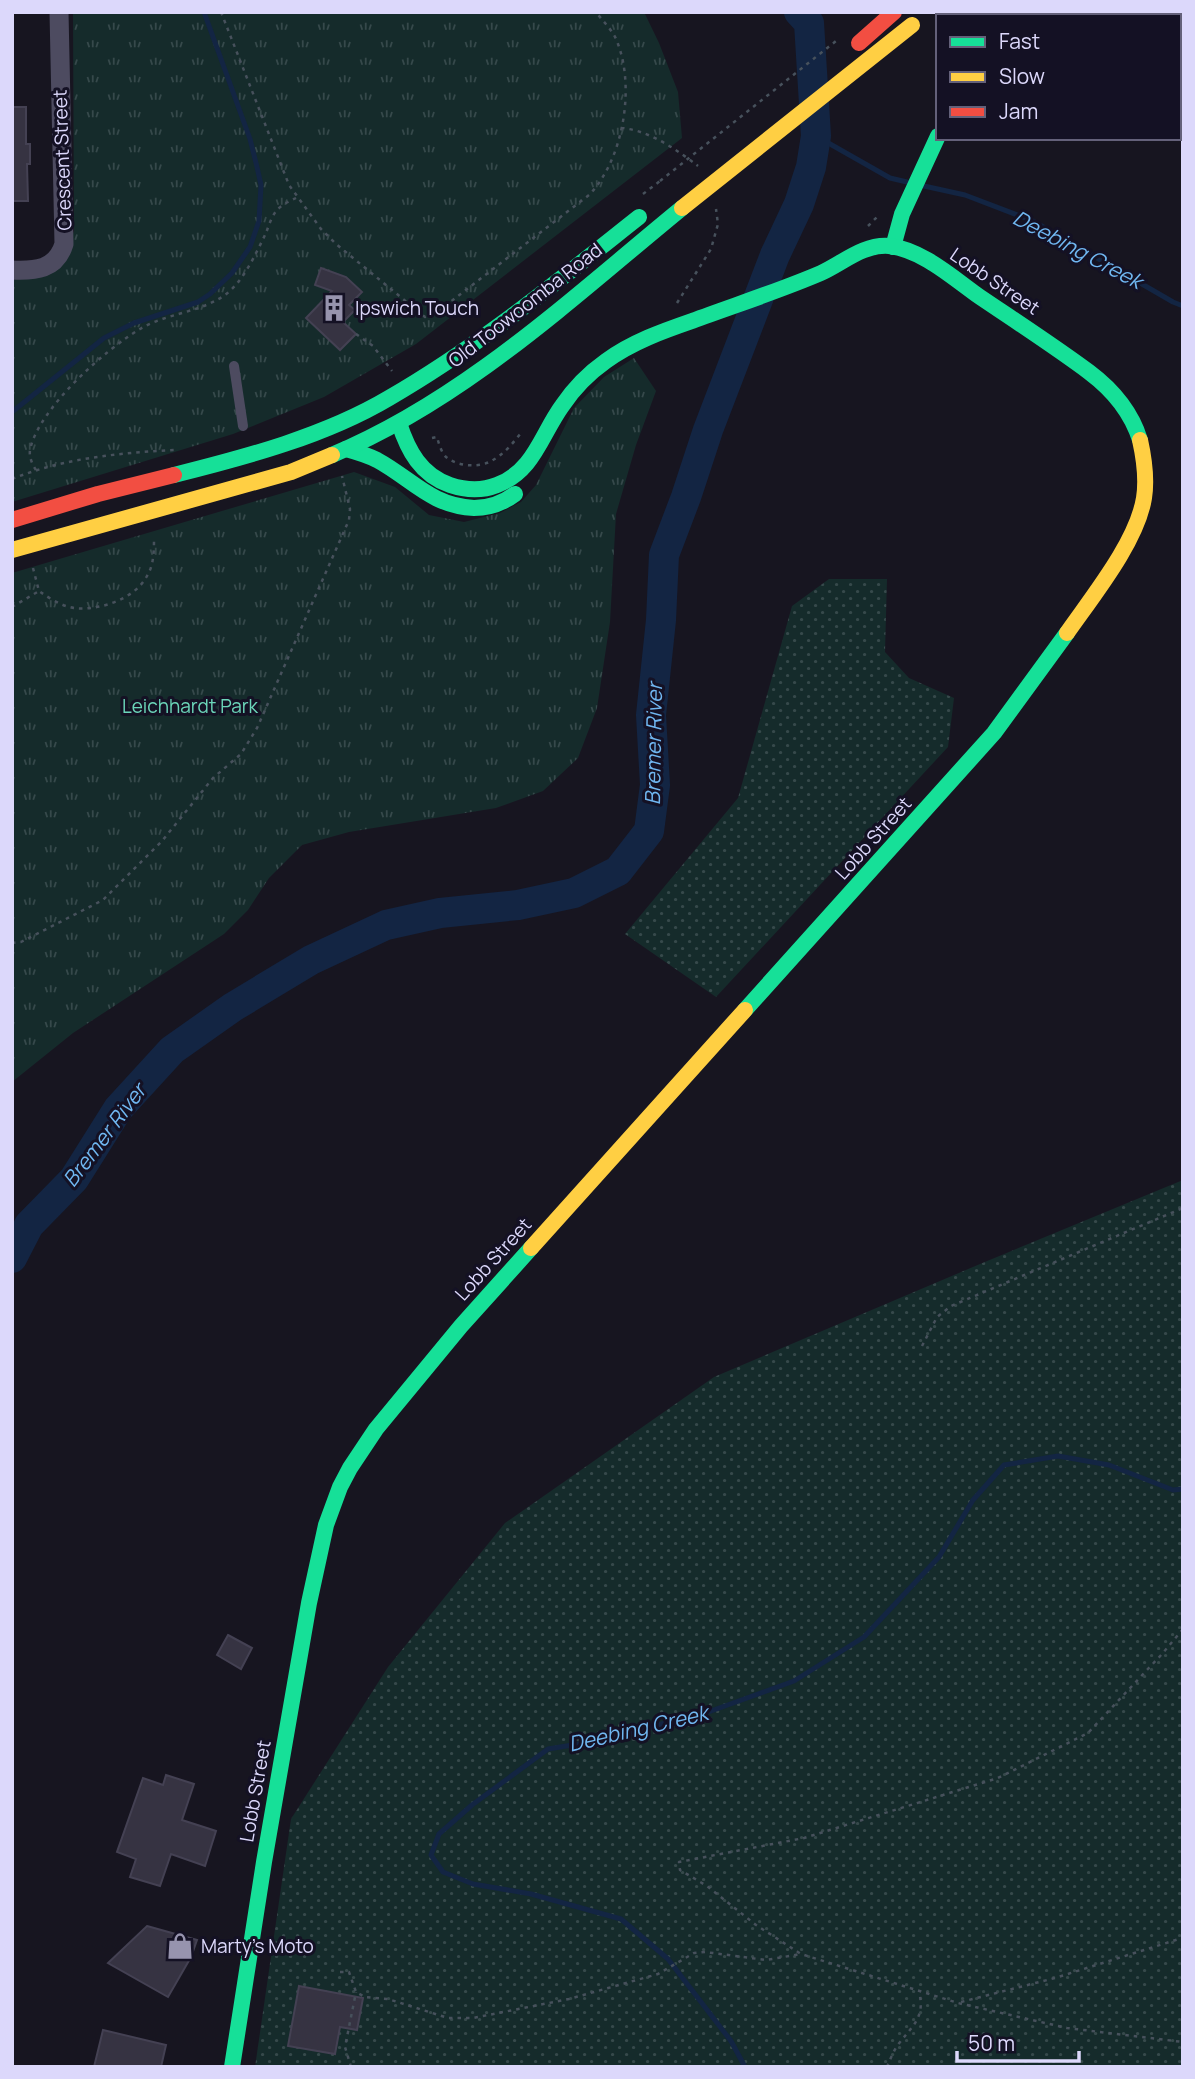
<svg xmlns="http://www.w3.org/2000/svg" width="1195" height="2079" font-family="Manrope,sans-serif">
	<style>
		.grass { fill: url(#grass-dots) }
		.park { fill: url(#park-tufts) }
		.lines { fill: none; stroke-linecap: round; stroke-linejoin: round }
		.stream { stroke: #132543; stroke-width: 5 }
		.river { stroke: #132543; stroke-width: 30 }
		.building { fill: #363342; stroke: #444153; stroke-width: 2 }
		.path { stroke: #47515c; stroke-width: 2.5; stroke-dasharray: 3.5 5; stroke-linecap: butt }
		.lane { stroke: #4d4b60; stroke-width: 10 }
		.street { stroke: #4d4b60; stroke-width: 19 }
		.fast { stroke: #16e098; stroke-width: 16 }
		.slow { stroke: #ffcf43; stroke-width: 16 }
		.jam { stroke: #f24e42; stroke-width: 16 }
		.path-bridge { stroke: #47515c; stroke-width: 2.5; stroke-dasharray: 3.5 5; stroke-linecap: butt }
		.slow-bridge { stroke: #ffcf43; stroke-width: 16 }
		.jam-bridge { stroke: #f24e42; stroke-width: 16 }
		.labels { text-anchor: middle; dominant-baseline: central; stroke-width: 6; stroke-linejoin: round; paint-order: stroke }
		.street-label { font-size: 19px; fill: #dcd8fb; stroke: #141124 }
		.poi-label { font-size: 19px; fill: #dcd8fb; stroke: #141124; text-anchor: start }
		.park-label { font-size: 19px; fill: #6bd5b9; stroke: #141124 }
		.water-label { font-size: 21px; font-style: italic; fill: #70b7f1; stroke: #141124 }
	</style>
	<defs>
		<pattern id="grass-dots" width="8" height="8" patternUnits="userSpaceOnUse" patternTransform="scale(1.75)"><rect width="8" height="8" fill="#152b2b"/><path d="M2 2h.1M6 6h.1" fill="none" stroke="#36494b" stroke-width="1.8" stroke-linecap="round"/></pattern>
		<pattern id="park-tufts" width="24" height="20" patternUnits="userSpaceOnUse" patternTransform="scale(1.75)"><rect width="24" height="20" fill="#152b2b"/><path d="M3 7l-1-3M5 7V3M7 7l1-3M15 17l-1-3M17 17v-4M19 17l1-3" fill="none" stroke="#36494b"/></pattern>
	</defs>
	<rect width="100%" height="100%" fill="#171520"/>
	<!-- grass -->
	<g class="grass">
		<polygon points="829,579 887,579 885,652 909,678 954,698 948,747 716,997 625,934 738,798 792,606"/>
		<polygon points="1183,1180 1183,2067 255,2067 291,1819 388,1667 505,1523 714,1377 980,1264"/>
	</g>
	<!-- park -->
	<g class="park">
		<polygon points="73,12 644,12 659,43 678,92 682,138 416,344 324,397 233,434 12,502 12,274 67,249 74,231"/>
		<polygon points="634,358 656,391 636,445 616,514 610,622 597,708 578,758 543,791 496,808 349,832 302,845 269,878 248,910 224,934 73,1033 12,1082 12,573 354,472 395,487 429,515 464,522 500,513 521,502 536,485 574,408 604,377"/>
	</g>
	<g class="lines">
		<!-- stream -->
		<g class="stream">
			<polyline points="816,136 890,178 907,182"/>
			<polyline points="924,186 965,195 1033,221 1173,302 1183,306"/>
			<polyline points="12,412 104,338 134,323 198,302 210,294 232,273 250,247 259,221 261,185 257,167 250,139 204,12"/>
			<polyline points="745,2067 731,2041 668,1959 621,1919 531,1894 473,1884 443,1872 431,1855 439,1834 472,1805 548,1749 597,1741 711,1711 794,1681 864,1637 939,1557 973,1500 1004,1465 1058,1456 1109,1465 1173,1490 1183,1489"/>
		</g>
		<!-- river -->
		<polyline class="river" points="12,1258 29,1225 74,1179 118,1109 172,1050 233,1007 311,960 386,925 440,913 518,905 574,893 618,871 649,831 655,785 651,715 661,620 664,555 686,497 708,430 775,255 799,204 811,167 816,136 809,23 799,12"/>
	</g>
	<!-- building -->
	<g class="building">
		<polygon points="12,107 26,107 26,144 30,144 30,164 27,164 28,201 12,201"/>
		<polygon points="321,268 346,277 362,292 349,305 355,310 343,322 356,334 340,350 306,318 332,291 315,285"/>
		<polygon points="228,1635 252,1648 241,1669 217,1655"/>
		<polygon points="166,1775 194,1784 182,1820 216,1831 205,1866 171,1854 160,1886 130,1877 136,1859 117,1852 143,1778 163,1785"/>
		<polygon points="147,1926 197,1940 191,1957 168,1997 108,1963"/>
		<polygon points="299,1986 363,1998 357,2030 340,2027 335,2054 288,2046"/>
		<polygon points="103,2030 166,2045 161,2067 94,2067"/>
	</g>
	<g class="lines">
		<!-- path -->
		<g class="path">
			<path d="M221,12L289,185L321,229L336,244L425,317L436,313L589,195C623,160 635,89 618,44C614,31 604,23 596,12"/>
			<path d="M621,128C649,130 677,150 698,166"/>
			<polyline points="643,194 660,181"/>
			<polyline points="868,226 880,214"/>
			<polyline points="677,303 711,249 718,224 716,209"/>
			<polyline points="356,334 373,346 392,371"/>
			<path d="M432,438L437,437C439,444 441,452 446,457C458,467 481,468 493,460C504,454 513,443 521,433"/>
			<path d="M36,470C32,464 29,457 30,450C38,409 106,349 140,329C167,313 199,313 225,295C244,281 256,253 266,233C269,225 272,215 278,209C283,204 290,201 296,198"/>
			<path d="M12,479C64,458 119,453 174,450"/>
			<path d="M33,568L39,591C49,598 61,606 74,608C99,611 135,599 147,576C154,565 154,550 154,538"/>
			<polyline points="12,607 39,591"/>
			<polyline points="12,943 21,942 103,900 162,841 213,778 241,754 257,728 349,520 350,509 342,476"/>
			<polyline points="922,1346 937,1317 951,1306 1183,1208"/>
			<polyline points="1183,1629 1162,1654 1088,1733 998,1778 804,1838 679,1862 680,1870 707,1886 756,1925 801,1954 958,2003 1067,2028 1183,2042"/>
			<polyline points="340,1972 349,1972 356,1992 365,1997 388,1999 448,2018 473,2018 569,1999 658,1974 694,1953 705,1952 766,1960 801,1954"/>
			<polyline points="961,2002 1055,1978 1179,1939"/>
			<polyline points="351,2067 345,2047 356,1992"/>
			<path d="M887,2067C890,2060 893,2052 897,2046C911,2027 926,2018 919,1992"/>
		</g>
		<!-- lane -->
		<polyline class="lane" points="234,366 243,426"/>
		<!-- street -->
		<path class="street" d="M12,270C35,271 56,270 64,244L59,12"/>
		<!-- fast -->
		<g class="fast">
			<polyline points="893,247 902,214 938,136"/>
			<path d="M399,423C408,451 421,475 450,485C465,490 482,491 497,485C534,471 541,435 562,406C574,388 589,373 606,361C632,342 663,331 692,321C735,305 779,291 821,273C843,263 863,244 889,246C923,250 953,278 980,297C1017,322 1054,346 1089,372C1113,390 1131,411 1140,440"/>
			<path d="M346,449C357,452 367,455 377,460C412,479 431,506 474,508C490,508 503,503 515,494"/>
			<path d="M332,455C464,400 572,298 682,208"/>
			<path d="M174,475C246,457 325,436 389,398C479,346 558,281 639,217"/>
			<polyline points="745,1010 994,733 1067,633"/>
			<polyline points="232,2067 264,1862 309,1603 326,1525 340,1487 350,1468 376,1429 461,1326 531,1248"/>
		</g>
		<!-- slow -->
		<g class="slow">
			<polyline points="986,16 987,12"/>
			<polyline points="12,550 291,472 332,455"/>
			<path d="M1067,633C1092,597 1137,542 1144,498C1147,479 1144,458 1140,440"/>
			<polyline points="531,1248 745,1010"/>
		</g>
		<!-- jam -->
		<polyline class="jam" points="12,520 98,494 174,475"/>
		<!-- path-bridge -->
		<polyline class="path-bridge" points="660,181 836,41"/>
		<!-- slow-bridge -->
		<polyline class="slow-bridge" points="682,208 912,25"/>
		<!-- jam-bridge -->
		<polyline class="jam-bridge" points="859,43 894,12"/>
	</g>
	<!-- icons -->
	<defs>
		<symbol id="building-bare" viewBox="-9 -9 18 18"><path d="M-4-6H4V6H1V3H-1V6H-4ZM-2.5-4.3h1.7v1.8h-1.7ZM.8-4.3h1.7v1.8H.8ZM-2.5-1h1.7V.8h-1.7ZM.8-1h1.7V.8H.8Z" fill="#9794ae" stroke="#141124" stroke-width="2.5" paint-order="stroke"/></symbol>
		<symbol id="shop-bare" viewBox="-9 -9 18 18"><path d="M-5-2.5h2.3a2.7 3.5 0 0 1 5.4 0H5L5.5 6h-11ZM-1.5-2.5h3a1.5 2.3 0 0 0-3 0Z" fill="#9794ae" stroke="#141124" stroke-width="2.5" paint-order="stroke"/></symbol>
	</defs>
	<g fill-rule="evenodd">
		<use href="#building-bare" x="315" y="289" width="38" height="38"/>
		<use href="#shop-bare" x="161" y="1927" width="38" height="38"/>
	</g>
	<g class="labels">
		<!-- street labels -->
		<g class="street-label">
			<text transform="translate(62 160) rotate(-92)">Crescent Street</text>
			<text transform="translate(995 281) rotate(34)">Lobb Street</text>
			<text transform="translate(525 305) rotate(-38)">Old Toowoomba Road</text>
			<text transform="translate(873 838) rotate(-48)">Lobb Street</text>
			<text transform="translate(493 1259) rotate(-48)">Lobb Street</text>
			<text transform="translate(255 1791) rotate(-80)">Lobb Street</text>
		</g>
		<!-- poi labels -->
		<g class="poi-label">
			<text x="355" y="308">Ipswich Touch</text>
			<text x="201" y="1946">Marty's Moto</text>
		</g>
		<!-- park labels -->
		<g class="park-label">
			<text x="190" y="706">Leichhardt Park</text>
		</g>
		<!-- water labels -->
		<g class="water-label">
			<text transform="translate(1078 249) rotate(28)">Deebing Creek</text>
			<text transform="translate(653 744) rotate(-89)">Bremer River</text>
			<text transform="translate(104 1135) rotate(-53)">Bremer River</text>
			<text transform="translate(638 1728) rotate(-13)">Deebing Creek</text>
		</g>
	</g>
	<!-- border -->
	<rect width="1195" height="2079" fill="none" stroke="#dcd8fb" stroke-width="28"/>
	<!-- legend -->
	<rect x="936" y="14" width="245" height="126" fill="#141124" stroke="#64617a" stroke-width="2"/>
	<rect x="950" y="37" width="35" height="10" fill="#16e098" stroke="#64617a" stroke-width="2"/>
	<text x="999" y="49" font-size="21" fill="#dcd8fb">Fast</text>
	<rect x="950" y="72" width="35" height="10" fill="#ffcf43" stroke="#64617a" stroke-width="2"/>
	<text x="999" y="84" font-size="21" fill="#dcd8fb">Slow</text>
	<rect x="950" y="107" width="35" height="10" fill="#f24e42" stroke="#64617a" stroke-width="2"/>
	<text x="999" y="119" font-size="21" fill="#dcd8fb">Jam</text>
	<!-- scale -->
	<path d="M957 2051v10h122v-10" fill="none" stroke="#dcd8fb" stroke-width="3.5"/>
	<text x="968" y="2051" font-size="21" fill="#dcd8fb" stroke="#141124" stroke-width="5" paint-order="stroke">50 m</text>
</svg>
